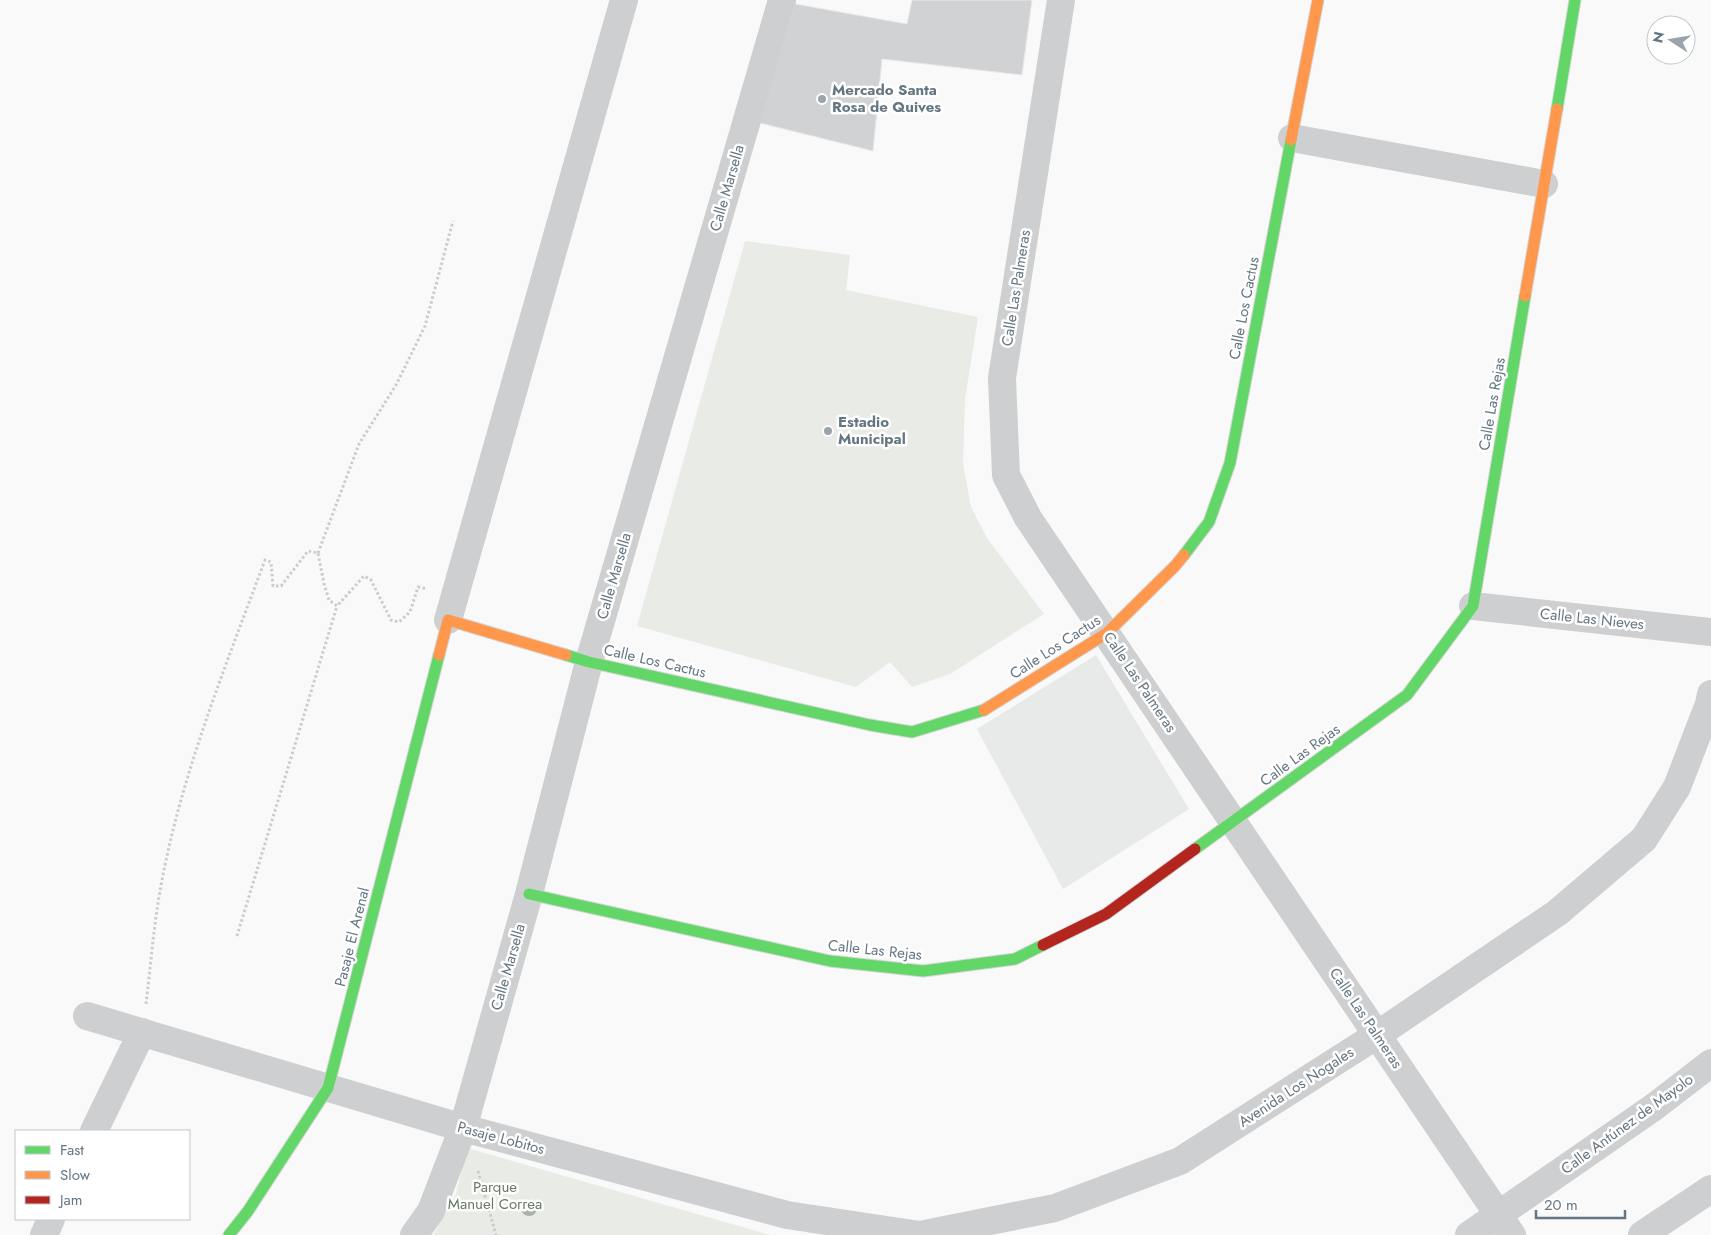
<svg xmlns="http://www.w3.org/2000/svg" width="1711" height="1235" font-family="Jost,sans-serif">
	<style>
		.built { fill: #e8e9e9 }
		.green { fill: #e8ebe6 }
		.building { fill: #d0d2d3; stroke: #e8e8e8 }
		.lines { fill: none; stroke-linecap: round; stroke-linejoin: round }
		.fast-casing { stroke: #d5d6d7; stroke-width: 13 }
		.slow-casing { stroke: #d5d6d7; stroke-width: 13 }
		.jam-casing { stroke: #d5d6d7; stroke-width: 13 }
		.path { stroke: #cbcccd; stroke-width: 3; stroke-dasharray: 2.5 2.5; stroke-linecap: butt }
		.street { stroke: #cecfd0; stroke-width: 28 }
		.fast { stroke: #63d668; stroke-width: 11 }
		.slow { stroke: #ff974d; stroke-width: 11 }
		.jam { stroke: #b3261e; stroke-width: 11 }
		.tree { fill: #a9b3a7 }
		.poi-dot { fill: #99a4ac; stroke: #fff; stroke-width: 2 }
		.labels { text-anchor: middle; dominant-baseline: central; stroke-width: 5; stroke-linejoin: round; paint-order: stroke }
		.poi-label { font-size: 15px; font-weight: bold; fill: #657683; stroke: #fff; text-anchor: start }
		.street-label { font-size: 15px; fill: #657683; stroke: #fff }
		.park-label { font-size: 15px; fill: #687a64; stroke: #fff }
	</style>
	<rect width="100%" height="100%" fill="#f9f9f9"/>
	<!-- built -->
	<polygon class="built" points="1096,655 1189,809 1063,889 977,729"/>
	<!-- green -->
	<g class="green">
		<polygon points="745,241 850,255 846,290 978,317 965,399 963,464 971,507 987,538 1044,614 950,674 912,687 890,662 856,687 637,626"/>
		<polygon points="467,1148 770,1235 433,1235 456,1194"/>
	</g>
	<!-- building -->
	<polygon class="building" points="912,0 1032,0 1022,75 882,59 873,151 760,123 795,4 907,24"/>
	<g class="lines">
		<defs>
			<g id="fast">
				<polyline points="1557,109 1575,0"/>
				<polyline points="1184,555 1209,522 1230,463 1291,140"/>
				<polyline points="566,655 589,662 870,725 912,732 984,710"/>
				<polyline points="1195,849 1407,695 1473,606 1525,296"/>
				<polyline points="529,894 830,961 923,971 1015,959 1043,945"/>
				<polyline points="229,1235 248,1211 328,1088 439,655"/>
			</g>
			<g id="slow">
				<polyline points="1291,140 1318,0"/>
				<polyline points="1525,296 1557,109"/>
				<polyline points="439,655 448,620 566,655"/>
				<polyline points="984,710 1107,633 1175,566 1184,555"/>
			</g>
			<polyline id="jam" points="1043,945 1106,914 1195,849"/>
		</defs>
		<!-- fast casing -->
		<use href="#fast" class="fast-casing"/>
		<!-- slow casing -->
		<use href="#slow" class="slow-casing"/>
		<!-- jam casing -->
		<use href="#jam" class="jam-casing"/>
		<!-- path -->
		<g class="path">
			<polyline points="318,553 359,444 396,385 425,326 453,221"/>
			<polyline points="237,936 337,606"/>
			<path d="M146,1004C151,963 154,921 162,880C183,770 226,665 265,560L271,562L273,586H281L308,551L318,553L324,584L329,600L337,606L364,576L371,580L391,620L399,622L410,612L418,587L427,589"/>
			<polyline points="478,1171 496,1235"/>
		</g>
		<!-- street -->
		<g class="street">
			<polyline points="1061,0 1002,378 1006,475 1028,518 1512,1235"/>
			<polyline points="1292,138 1544,184"/>
			<polyline points="1473,606 1711,632"/>
			<polyline points="448,620 624,0"/>
			<polyline points="87,1016 463,1128 787,1215 920,1235"/>
			<polyline points="94,1131 142,1032"/>
			<polyline points="44,1235 51,1219"/>
			<polyline points="414,1235 431,1211 463,1128 529,894 589,662 782,0"/>
			<polyline points="920,1235 1055,1208 1180,1161 1377,1035 1557,913 1644,839 1677,787 1709,704 1711,694"/>
			<polyline points="1469,1235 1654,1107 1711,1063"/>
			<polyline points="1642,1235 1711,1189"/>
		</g>
		<!-- fast -->
		<use href="#fast" class="fast"/>
		<!-- slow -->
		<use href="#slow" class="slow"/>
		<!-- jam -->
		<use href="#jam" class="jam"/>
	</g>
	<!-- trees -->
	<circle class="tree" cx="529" cy="1208" r="8"/>
	<!-- markers -->
	<g class="poi-dot">
		<circle cx="822" cy="99" r="5"/>
		<circle cx="828" cy="431" r="5"/>
	</g>
	<g class="labels">
		<!-- poi labels -->
		<g class="poi-label">
			<text x="832" y="90">Mercado Santa<tspan x="832" dy="17">Rosa de Quives</tspan></text>
			<text x="838" y="422">Estadio<tspan x="838" dy="17">Municipal</tspan></text>
		</g>
		<!-- street labels -->
		<g class="street-label">
			<text transform="translate(727 188) rotate(-74)">Calle Marsella</text>
			<text transform="translate(1016 288) rotate(-81)">Calle Las Palmeras</text>
			<text transform="translate(1244 308) rotate(-79)">Calle Los Cactus</text>
			<text transform="translate(1492 404) rotate(-80)">Calle Las Rejas</text>
			<text transform="translate(614 576) rotate(-74)">Calle Marsella</text>
			<text transform="translate(1592 619) rotate(6)">Calle Las Nieves</text>
			<text transform="translate(1055 647) rotate(-33)">Calle Los Cactus</text>
			<text transform="translate(655 661) rotate(13)">Calle Los Cactus</text>
			<text transform="translate(1140 682) rotate(56)">Calle Las Palmeras</text>
			<text transform="translate(1300 755) rotate(-36)">Calle Las Rejas</text>
			<text transform="translate(352 937) rotate(-76)">Pasaje El Arenal</text>
			<text transform="translate(875 950) rotate(6)">Calle Las Rejas</text>
			<text transform="translate(508 967) rotate(-74)">Calle Marsella</text>
			<text transform="translate(1366 1018) rotate(56)">Calle Las Palmeras</text>
			<text transform="translate(1296 1087) rotate(-33)">Avenida Los Nogales</text>
			<text transform="translate(1627 1124) rotate(-36)">Calle Antúnez de Mayolo</text>
			<text transform="translate(501 1138) rotate(15)">Pasaje Lobitos</text>
		</g>
		<!-- park labels -->
		<g class="park-label">
			<text x="495" y="1187">Parque<tspan x="495" dy="17">Manuel Correa</tspan></text>
		</g>
	</g>
	<!-- legend -->
	<rect x="15" y="1130" width="175" height="90" fill="#ffffff" stroke="#c1c8cd"/>
	<rect x="25" y="1146" width="25" height="8" fill="#63d668" stroke="#c1c8cd"/>
	<text x="60" y="1155" font-size="15" fill="#657683">Fast</text>
	<rect x="25" y="1171" width="25" height="8" fill="#ff974d" stroke="#c1c8cd"/>
	<text x="60" y="1180" font-size="15" fill="#657683">Slow</text>
	<rect x="25" y="1196" width="25" height="8" fill="#b3261e" stroke="#c1c8cd"/>
	<text x="60" y="1205" font-size="15" fill="#657683">Jam</text>
	<!-- north arrow -->
	<g transform="translate(1671 40) rotate(282)"><circle r="24" fill="#ffffff" stroke="#c1c8cd"/>
	<path d="M0-4L9 19L0 12L-9 19Z" fill="#99a4ac"/>
	<text y="-8" font-size="14" font-weight="bold" text-anchor="middle" fill="#657683">N</text>
	</g>
	<!-- scale -->
	<path d="M1536 1210v8h89v-8" fill="none" stroke="#657683" stroke-width="2.5"/>
	<text x="1544" y="1210" font-size="15" fill="#657683" stroke="#ffffff" stroke-width="4" paint-order="stroke">20 m</text>
</svg>
